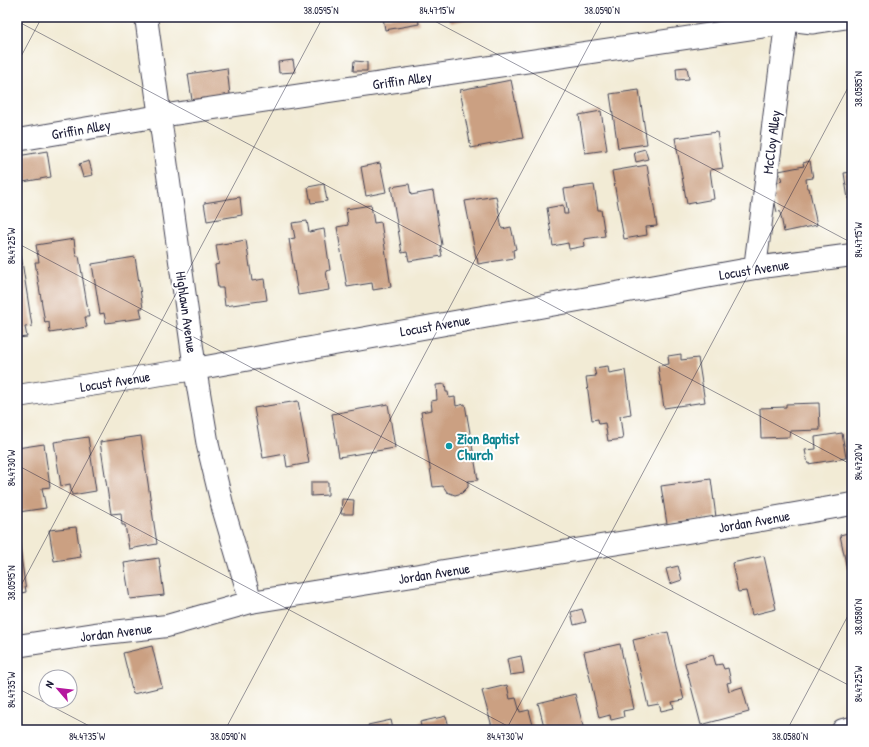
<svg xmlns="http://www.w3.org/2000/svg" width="869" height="747" font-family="'Patrick Hand',sans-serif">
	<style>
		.building { fill: #cba082 }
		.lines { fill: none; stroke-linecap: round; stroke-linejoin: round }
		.lane-casing { stroke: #414052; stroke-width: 17 }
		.street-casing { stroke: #414052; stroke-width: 24 }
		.lane { stroke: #fff; stroke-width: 15 }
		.street { stroke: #fff; stroke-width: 22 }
		.ticks { fill: none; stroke: #22223b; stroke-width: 1; stroke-opacity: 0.45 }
		.culture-dot { fill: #0f9aa8; stroke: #fff; stroke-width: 1.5 }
		.labels { text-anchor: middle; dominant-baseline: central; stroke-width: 4; stroke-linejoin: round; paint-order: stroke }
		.street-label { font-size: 14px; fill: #22223b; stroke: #fff }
		.culture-label { font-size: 14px; font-weight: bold; fill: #0d838f; stroke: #fff; text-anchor: start }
		.neatline { fill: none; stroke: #22223b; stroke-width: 1.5 }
		.ticks-label { font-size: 10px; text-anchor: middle; fill: #22223b }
	</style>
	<rect width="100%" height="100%" fill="#fff"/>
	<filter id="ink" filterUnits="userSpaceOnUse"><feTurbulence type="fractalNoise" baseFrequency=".025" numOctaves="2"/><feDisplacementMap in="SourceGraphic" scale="8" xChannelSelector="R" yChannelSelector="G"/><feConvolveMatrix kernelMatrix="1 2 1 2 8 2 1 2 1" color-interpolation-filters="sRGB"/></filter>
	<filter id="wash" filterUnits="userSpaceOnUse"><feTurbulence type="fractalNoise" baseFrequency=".012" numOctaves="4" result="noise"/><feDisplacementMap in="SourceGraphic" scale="16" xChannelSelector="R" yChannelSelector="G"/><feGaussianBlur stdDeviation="0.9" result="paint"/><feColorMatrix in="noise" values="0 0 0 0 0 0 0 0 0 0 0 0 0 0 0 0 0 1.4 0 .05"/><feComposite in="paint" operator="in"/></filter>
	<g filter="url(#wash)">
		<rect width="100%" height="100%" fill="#f2ebd5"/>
		<g id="blocks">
			<!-- building -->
			<g class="building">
				<polygon points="383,17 418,17 419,24 385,30"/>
				<polygon points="449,17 467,17 467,19 451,23"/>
				<polygon points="293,60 295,72 279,73 278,62"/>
				<polygon points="354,61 367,62 367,71 353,71"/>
				<polygon points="687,67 689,79 677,80 676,68"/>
				<polygon points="227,68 230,95 192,100 188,74"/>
				<polygon points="511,80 523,138 471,148 460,90"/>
				<polygon points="639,90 647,144 618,148 610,94"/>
				<polygon points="601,111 607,150 585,153 579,115"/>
				<polygon points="717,132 723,168 710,170 714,199 687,204 675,138"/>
				<polygon points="645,149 648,159 636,162 634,152"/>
				<polygon points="47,151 51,177 23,182 18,156"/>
				<polygon points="89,161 93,175 83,177 79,164"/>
				<polygon points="810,161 813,178 806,179 807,188 809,188 817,225 784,232 780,211 777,212 773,195 777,194 775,183 782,181 779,171 804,166 803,163"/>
				<polygon points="380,163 386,192 366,196 361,167"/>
				<polygon points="647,165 657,226 646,227 647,235 624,239 612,171"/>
				<polygon points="852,172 852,198 848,199 844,173"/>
				<polygon points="324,184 327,201 311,203 308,187"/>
				<polygon points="409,184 411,195 433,191 442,245 440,246 442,256 409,261 407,252 402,253 391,187"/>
				<polygon points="594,185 598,210 601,210 605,236 584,239 585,246 569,249 568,243 553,246 547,208 563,205 564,214 568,214 564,189"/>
				<polygon points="496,196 502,229 511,227 516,249 513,250 514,258 478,264 477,257 476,257 465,201"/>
				<polygon points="240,197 242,215 207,221 204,203"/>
				<polygon points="371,205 374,223 381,222 391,287 373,290 372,283 347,287 337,227 348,225 346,209"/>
				<polygon points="307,221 309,232 324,229 330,270 326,271 329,290 298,295 289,239 295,238 292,223"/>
				<polygon points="74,239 76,256 79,256 89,317 85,317 87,327 50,333 49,322 45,323 35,262 39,262 36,245"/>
				<polygon points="246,240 252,281 264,279 267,300 225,306 223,288 218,288 215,265 219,264 216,245"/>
				<polygon points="21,255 32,326 25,327 27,337 17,338 17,256"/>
				<polygon points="135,257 143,308 140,308 142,318 106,323 104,313 100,314 92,264"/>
				<polygon points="681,354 681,360 698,358 705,402 664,408 658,366 669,364 668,356"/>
				<polygon points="608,366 609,373 625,370 631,414 620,416 623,439 608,441 605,423 599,424 598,419 592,420 586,377 596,376 594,368"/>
				<polygon points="445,384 446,392 448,392 449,398 455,397 456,406 465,404 478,480 468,481 468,487 462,493 455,495 447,492 443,486 433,487 421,412 432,410 431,401 437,400 436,385"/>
				<polygon points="298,401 309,463 287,467 285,454 263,458 254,408"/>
				<polygon points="819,403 820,430 790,431 789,437 761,438 760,408 786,407 786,404"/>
				<polygon points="388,404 395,448 339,457 332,414"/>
				<polygon points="842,433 846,458 808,464 805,450 816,449 815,437"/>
				<polygon points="141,436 157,544 129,549 125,525 122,525 121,513 111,514 100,442"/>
				<polygon points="88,437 96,491 72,495 70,484 61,486 54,442"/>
				<polygon points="44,444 50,487 42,488 46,508 19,512 17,499 17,448"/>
				<polygon points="711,479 716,517 667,524 661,486"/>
				<polygon points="311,482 328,482 328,495 311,496"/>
				<polygon points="342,499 354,500 353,514 341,514"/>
				<polygon points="76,527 81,557 54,561 49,530"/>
				<polygon points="852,532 852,569 847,569 840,535"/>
				<polygon points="19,541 26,592 17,594 17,542"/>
				<polygon points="764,556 776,609 752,615 746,591 738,592 732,563"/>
				<polygon points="159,558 164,595 130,599 124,563"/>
				<polygon points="678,566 682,580 670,584 666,569"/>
				<polygon points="582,609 586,622 574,625 571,612"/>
				<polygon points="668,632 684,700 672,702 674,708 661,711 659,704 648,706 633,640"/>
				<polygon points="620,644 634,709 623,711 624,717 611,720 610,715 599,718 584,652"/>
				<polygon points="152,646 162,687 133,694 123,653"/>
				<polygon points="713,655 716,665 722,664 724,669 728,668 731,682 727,683 729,691 742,687 749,712 701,725 685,663"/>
				<polygon points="521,656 524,673 510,675 507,659"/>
				<polygon points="507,685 510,699 516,698 520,712 529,710 534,729 530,730 493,730 482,691"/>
				<polygon points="575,694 584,730 545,730 538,703"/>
				<polygon points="446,716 450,730 422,730 420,722"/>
				<polygon points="391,720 393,729 403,726 404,730 370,730 368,725"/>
				<polygon points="471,727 472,730 462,730 462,729"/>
			</g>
		</g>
	</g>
	<g filter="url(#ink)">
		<use href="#blocks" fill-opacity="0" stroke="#414052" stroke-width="1"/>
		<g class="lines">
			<defs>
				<polyline id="lane" points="787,23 812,26 852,20"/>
				<g id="street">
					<polyline points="146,17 195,369 208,446 223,508 251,602"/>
					<polyline points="17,140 160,116 787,23"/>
					<polyline points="755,268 787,17"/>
					<polyline points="17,396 195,369 755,268 852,255"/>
					<polyline points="17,646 95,634 167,626 251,602 750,522 852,504"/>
					<polyline points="843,730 852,728"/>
				</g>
			</defs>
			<!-- lane casing -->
			<use href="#lane" class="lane-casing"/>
			<!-- street casing -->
			<use href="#street" class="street-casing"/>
			<!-- lane -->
			<use href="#lane" class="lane"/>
			<!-- street -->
			<use href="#street" class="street"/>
		</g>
	</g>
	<!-- ticks -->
	<path class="ticks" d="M427,17L852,243M845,17L852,21M17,21L852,465M17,64L42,17M17,243L852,687M17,465L515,730M17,593L323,17M17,688L97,730M225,730L604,17M506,730L852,80M787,730L852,608"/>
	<!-- markers -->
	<circle class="culture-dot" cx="449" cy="446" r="4"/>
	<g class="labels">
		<!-- street labels -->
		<g class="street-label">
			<text transform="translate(402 80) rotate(-8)">Griffin Alley</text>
			<text transform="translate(81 129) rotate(-10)">Griffin Alley</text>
			<text transform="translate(771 142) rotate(-83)">McCloy Alley</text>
			<text transform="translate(754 269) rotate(-9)">Locust Avenue</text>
			<text transform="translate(187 312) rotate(82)">Highlawn Avenue</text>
			<text transform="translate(435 325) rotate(-10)">Locust Avenue</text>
			<text transform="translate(115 381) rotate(-9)">Locust Avenue</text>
			<text transform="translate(754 521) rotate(-10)">Jordan Avenue</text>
			<text transform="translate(434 573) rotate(-9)">Jordan Avenue</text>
			<text transform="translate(116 632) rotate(-7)">Jordan Avenue</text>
		</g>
		<!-- culture labels -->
		<g class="culture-label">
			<text x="457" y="438">Zion Baptist<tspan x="457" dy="16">Church</tspan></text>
		</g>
	</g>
	<!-- margin -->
	<rect width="869" height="747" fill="none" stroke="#fff" stroke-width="44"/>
	<!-- north arrow -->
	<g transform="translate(58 689) rotate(298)"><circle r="19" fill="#ffffff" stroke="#a7a7b1"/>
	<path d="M0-3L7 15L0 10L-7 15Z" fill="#b5179e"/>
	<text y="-6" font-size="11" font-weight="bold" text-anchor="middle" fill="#22223b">N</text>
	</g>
	<rect x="22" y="22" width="825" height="703" class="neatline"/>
	<g class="ticks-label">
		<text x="321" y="14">38.0595°N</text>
		<text x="437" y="14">84.4715°W</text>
		<text x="602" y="14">38.0590°N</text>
		<text transform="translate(858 89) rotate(-90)" y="4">38.0585°N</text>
		<text transform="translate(858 240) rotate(-90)" y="4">84.4715°W</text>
		<text transform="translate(11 246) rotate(-90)" y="4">84.4725°W</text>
		<text transform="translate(858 462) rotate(-90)" y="4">84.4720°W</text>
		<text transform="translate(11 468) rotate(-90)" y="4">84.4730°W</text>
		<text transform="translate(11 583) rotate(-90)" y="4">38.0595°N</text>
		<text transform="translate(858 617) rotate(-90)" y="4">38.0580°N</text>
		<text transform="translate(858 684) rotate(-90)" y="4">84.4725°W</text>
		<text transform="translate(11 690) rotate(-90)" y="4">84.4735°W</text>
		<text x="87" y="740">84.4735°W</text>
		<text x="228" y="740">38.0590°N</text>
		<text x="505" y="740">84.4730°W</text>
		<text x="790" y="740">38.0580°N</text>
	</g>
</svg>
